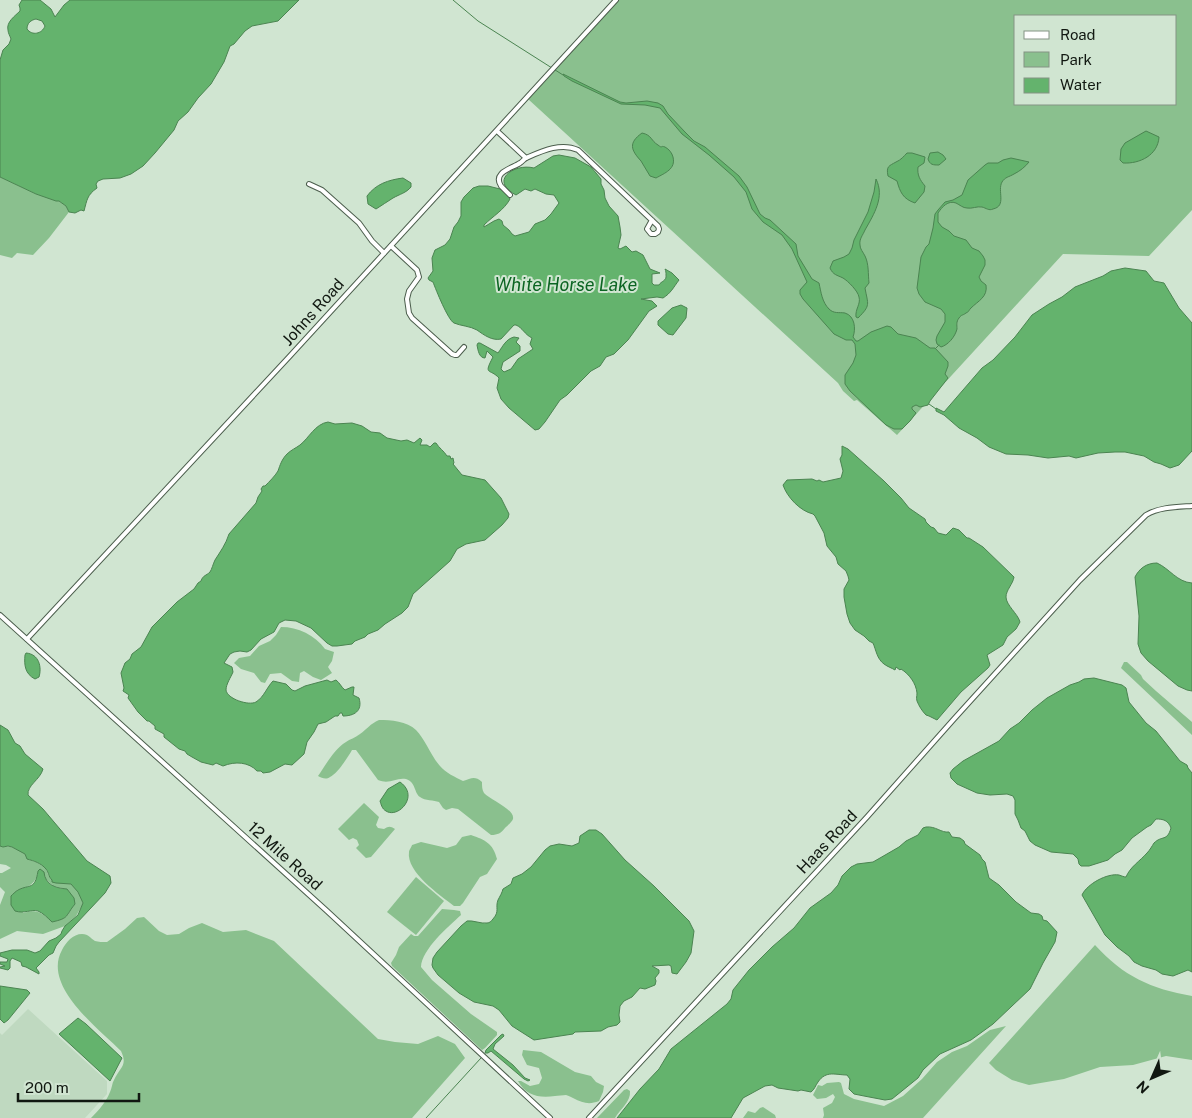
<svg xmlns="http://www.w3.org/2000/svg" width="1192" height="1118" font-family="'Public Sans',sans-serif">
	<style>
		.built { fill: #bfd9c0 }
		.green { fill: #8ac08e; fill-rule: evenodd }
		.water { fill: #64b36d; stroke: #4b8451; fill-rule: evenodd }
		.lines { fill: none; stroke-linecap: round; stroke-linejoin: round }
		.stream { stroke: #4b8451; stroke-width: 1 }
		.street-casing { stroke: #4c5e4d; stroke-width: 6 }
		.street { stroke: #fff; stroke-width: 4 }
		.labels { text-anchor: middle; dominant-baseline: central; stroke-width: 4; stroke-linejoin: round; paint-order: stroke }
		.street-label { font-size: 16px; fill: #111811; stroke: #d0e5d1 }
		.water-label { font-size: 18px; font-style: italic; fill: #0c6523; stroke: #d0e5d1 }
	</style>
	<rect width="100%" height="100%" fill="#d0e5d1"/>
	<!-- built -->
	<polygon class="built" points="28,1009 107,1081 107,1094 85,1118 0,1118 0,1033 2,1035"/>
	<!-- green -->
	<g class="green">
		<path d="M619,0H1192V210L1149,256L1063,254L897,435L857,400L854,401L843,391L838,383L528,99ZM1016,16H1176V104H1016Z"/>
		<polygon points="0,177 36,194 59,201 66,206 69,212 49,238 33,255 17,253 12,258 0,255"/>
		<path d="M281,627C298,627 315,635 325,649L334,652L332,661L328,667L332,673L321,680L313,677L304,671L300,673L299,682L292,681L281,673L270,674L265,683L261,682L254,673L241,669L234,663L239,658L250,656L259,646L270,641L276,635Z"/>
		<polygon points="1124,662 1127,662 1141,675 1143,679 1156,691 1192,722 1192,735 1121,668"/>
		<path d="M379,720C391,720 407,721 416,730C425,739 431,756 440,766C446,773 455,777 463,781C471,779 474,775 482,782C482,786 482,790 484,793C490,800 515,809 513,819C512,822 507,826 505,828C501,833 498,835 491,835L458,809L452,808L446,810L443,808L439,802C434,800 425,801 420,797C414,793 416,782 406,779C396,777 390,785 378,780L356,750H352C348,757 338,773 330,777C326,780 322,778 318,776C325,766 335,748 346,742C350,739 355,738 360,734C367,729 370,724 379,720Z"/>
		<path d="M364,803L379,817L376,825L378,828L384,829C389,826 390,826 395,829L371,857L366,858L356,848L359,845L357,840L353,838L349,840L338,829Z"/>
		<path d="M471,835C485,840 493,843 497,859L487,874L480,877L463,903L460,906H454C440,895 406,872 409,852C409,850 412,846 412,845L421,842L447,848L456,845L462,837Z"/>
		<path d="M0,846C4,847 7,846 11,847C15,848 23,852 25,854C27,856 28,858 30,860C35,862 39,863 44,867C48,870 47,877 52,879C56,882 62,882 67,883C76,884 81,896 83,904L76,916L65,926L43,934L17,931L0,939V905L5,892L0,887V873H2L11,868L6,865L0,864ZM38,871C51,883 49,886 67,889L75,904L70,909L68,915L53,922C40,912 38,909 23,913L17,890C29,887 36,884 38,871Z"/>
		<polygon points="416,877 444,901 416,935 387,912"/>
		<path d="M442,909L454,910L460,911L461,915C448,927 422,949 421,967L432,980L471,1014L497,1032V1035L485,1048L482,1050L392,966L391,963L396,955L399,947L411,934L414,936H418Z"/>
		<path d="M144,917L159,931L167,935L179,934L189,928L202,923L223,932L246,930L274,941L378,1039L395,1042L418,1044L438,1036L455,1044L465,1058L412,1118H91C99,1110 106,1102 110,1092C112,1088 112,1083 114,1080C120,1067 128,1066 121,1051C98,1028 42,986 62,950C66,942 73,934 82,934C89,934 90,938 95,941C98,942 103,942 107,942L125,929L137,918Z"/>
		<path d="M1095,945C1123,976 1151,989 1192,996V1060L1166,1056L1133,1065L1100,1067L1064,1079L1029,1085L1012,1080L996,1070L989,1063Z"/>
		<polygon points="1006,1026 923,1118 823,1118 824,1115 823,1108 832,1103 835,1097 833,1094 826,1098 817,1099 813,1095 818,1085 822,1086 827,1083 839,1082 841,1083 844,1094 854,1099 884,1106 903,1096 922,1079 937,1062 952,1052 967,1046 990,1030"/>
		<path d="M523,1050L541,1052L575,1072L591,1076L596,1082L604,1086L603,1092L599,1101C589,1105 583,1103 573,1098C571,1097 569,1096 566,1095C563,1095 558,1096 555,1096C539,1098 526,1096 518,1081H521L530,1086L539,1084L542,1078L539,1068L527,1065L522,1055Z"/>
		<path d="M627,1089L630,1091C631,1102 620,1109 615,1118H597L624,1090Z"/>
		<polygon points="763,1107 775,1115 776,1118 743,1118 748,1111 755,1113 760,1108"/>
	</g>
	<!-- water -->
	<g class="water">
		<path d="M22,0H40L51,9L55,17L64,5L70,0H299L278,21L252,26L245,31L234,44L230,46L224,62L211,84L198,98L188,112L178,121L174,130L155,153L143,166L131,174L120,178L103,179L98,181L96,184L97,188C87,195 87,200 84,211L81,210L75,213L69,212L66,206L59,201H56L36,194L0,177V60L3,50L9,44L11,39C10,36 8,33 8,30C6,22 15,16 20,11V8L19,5ZM36,19L42,21L45,26C42,34 32,36 27,29C27,23 31,20 36,19Z"/>
		<path d="M563,74L620,102L626,103L647,101L658,103L663,106L668,114L685,132L694,141L705,147L739,176L747,187L760,214L765,218L770,220L796,244L798,256L812,279L819,283C821,292 822,302 829,309C834,314 839,312 845,313C855,316 856,329 853,337L856,341H858L871,332L887,326L891,327L898,334L916,338L930,348H935L948,362V366L945,374L948,378L930,401L928,405L920,407L916,405L912,407V409L916,413L910,421L902,429H894L886,425L850,391L845,384V375L853,363L856,355L855,344L852,340H846L834,334L803,299L800,294V290L807,282L792,249L782,235L763,222L752,209L746,192L734,177L709,155L682,134L660,108L645,105L621,104L572,81L564,76Z"/>
		<path d="M1146,131L1159,137C1158,155 1140,164 1123,163L1120,160L1121,149L1125,143Z"/>
		<path d="M642,133C652,135 651,141 658,145C663,149 660,145 665,147C669,149 672,153 673,157C676,169 665,173 656,178L650,176C647,171 644,166 641,161C631,150 628,143 642,133Z"/>
		<path d="M938,152L943,155L946,159L939,165C933,165 930,165 928,159L930,153Z"/>
		<path d="M907,153H912L925,157L924,163L918,167C917,175 920,180 925,186L924,192L915,203C903,199 900,192 897,181L888,176C886,166 889,166 896,162C901,160 904,156 907,153Z"/>
		<path d="M559,155L575,158L591,167L601,179V184L604,190L605,198L609,206L618,216L620,227L621,235L618,248L620,249L626,246L632,252L636,251L643,255L650,269L660,273L652,274V283L654,285H659C661,281 667,281 666,275C666,273 666,271 665,269L672,273L679,280C673,288 671,293 663,298L657,297L641,299L652,301L657,306L649,311L628,340L614,354L606,357L600,366L591,371L567,395L560,400L545,422L539,429L535,430L509,408L501,399L497,388L499,378C490,368 483,376 493,357L487,351L485,358C479,358 478,350 477,345L478,343H480L498,353C503,346 506,339 514,337L519,338L516,342L520,346V351L503,362L501,369L504,372L511,369L518,359L533,349L530,344L532,338C524,334 523,328 516,325H514L501,339C492,341 484,335 477,330C470,326 461,326 454,323C448,320 436,290 433,282L429,280L428,278L433,271L432,258L435,250L445,245L450,239L454,227L458,222L461,216V202L464,197L473,188L479,186H488L500,189L506,193L510,199C504,210 493,216 484,225V227L494,221L499,219L502,221L503,225L509,230L512,234L515,236L529,232L535,224L545,220L551,214L559,203L554,195L546,194L535,189L531,191L525,189L516,195C488,180 515,163 534,168L553,156Z"/>
		<path d="M1011,158L1029,162C1025,167 1020,171 1014,174C1009,177 1005,177 1002,182C997,191 1007,206 993,209C989,211 986,208 982,207C977,206 972,209 967,208C963,208 960,205 956,203C948,200 942,207 938,213V222L942,227L949,231L954,236L966,240L972,248L979,251L983,256L985,260V265L979,277L981,281L986,285C988,297 978,301 971,308C968,311 970,311 966,313C962,316 962,314 959,318C956,322 957,325 957,329C955,337 948,345 941,347L937,344L936,340L937,336L945,322V314L941,309L925,302L919,294L917,288L921,257L926,247L929,244L933,228L935,214L938,210L945,202L953,200L962,195L968,180L985,165L988,163H998L1003,160Z"/>
		<path d="M403,178L411,183V187C406,193 400,194 393,198C387,202 382,205 376,209L368,204L367,196C376,184 388,180 403,178Z"/>
		<path d="M876,179C885,197 874,214 865,230C863,235 859,239 860,245C860,249 863,252 865,256C869,264 868,274 869,283L865,288C868,305 871,305 858,318L856,317C855,309 861,304 859,297C858,291 848,281 843,278C837,275 833,275 830,268L833,261L844,257L849,254L852,248L854,240L868,212L874,192Z"/>
		<polygon points="1125,268 1146,271 1154,281 1164,283 1179,308 1192,323 1192,451 1179,465 1170,468 1161,464 1154,462 1144,456 1125,452 1115,452 1098,453 1076,458 1069,456 1048,458 1028,455 1006,454 989,447 977,438 959,428 944,415 936,411 936,408 944,412 982,368 993,360 1015,337 1032,315 1049,304 1062,297 1075,287 1103,276 1111,271"/>
		<polygon points="681,305 687,308 686,318 673,335 668,334 658,325 658,321 672,308"/>
		<path d="M328,422L335,424L352,423L362,426L371,432L380,433L387,438L401,441L407,440L414,443L420,438L422,440L420,445H427L430,447L434,443H436C439,448 444,451 447,456H450L451,459L453,458L454,463L453,464L462,475L485,480L501,498L509,514L508,518L502,525L485,540L466,544L457,549L450,561L413,594L408,607L402,613L385,624L378,630L368,634L365,637L355,641L352,644L337,646H332L327,643L311,628L296,621L285,620L279,623L274,632L261,639L251,650L247,652L240,651L234,652L230,654L224,663L232,667L233,672C231,677 226,684 226,690C227,699 249,706 256,702C264,697 267,687 273,681L286,684L292,690L295,691L305,686L327,680L331,682L336,680C340,683 341,687 345,690L352,687H354L353,695L359,698C363,711 354,716 343,716L342,713H340L338,716H335L326,722L318,724L314,732L307,742L304,754L292,765L285,764L270,772L263,773L261,771H257C249,762 235,761 223,766L216,763L213,765L201,762L192,757L187,754L185,751L179,749L164,737V734L155,729V726L149,721H147L138,712L128,698L129,695L123,691L124,688L121,673L125,663L130,659L132,654L141,647L152,627L177,602L194,589L198,583L201,581C203,575 206,576 210,572C212,569 213,564 215,560C220,552 226,544 229,534L256,503L258,497L262,491L261,489L263,486H265C269,482 275,476 278,471C280,465 282,459 287,454C291,450 296,448 300,445C309,438 315,424 328,422Z"/>
		<path d="M842,446L848,449L884,481L901,498L909,508L925,519L926,522L931,527L934,528L938,533L946,535L953,528L959,530L967,538H969L983,547L1014,577C1013,584 1006,590 1006,597C1006,605 1018,614 1020,622L1016,629L1007,637L1003,645L987,655L990,665L988,668L961,692L937,720L929,716L926,715C922,711 919,706 917,701C916,697 917,697 917,693C916,683 909,674 901,669L900,670L896,667L895,670C892,668 888,667 884,664C877,659 876,650 873,643L869,641L864,636L855,630L850,623L847,614L844,597V589L849,580L848,576L846,571L838,564L836,557L827,546L824,533L815,516L813,514C800,511 787,497 783,485L787,480L812,479L817,481L819,480L823,482L841,478L843,471L840,459L842,455Z"/>
		<path d="M1157,563C1170,569 1177,582 1192,583V691L1187,690L1178,686L1148,661L1141,653L1138,644L1139,616L1135,577C1139,569 1146,563 1157,563Z"/>
		<path d="M26,653C39,654 42,667 39,677L35,679C25,674 24,665 25,655Z"/>
		<path d="M1094,678L1122,685L1126,688L1129,702L1146,723L1156,731L1180,761L1187,765L1188,768L1192,773V972L1188,970L1173,976L1162,974L1156,970L1142,966L1134,962L1129,956L1117,947L1105,935L1082,895C1087,884 1107,873 1119,875C1122,876 1124,877 1126,877C1130,867 1140,861 1147,853C1150,850 1152,846 1154,843C1162,835 1167,842 1171,828C1168,820 1163,819 1156,819L1151,825L1147,827L1132,838L1122,850L1115,854L1108,860L1089,866H1081L1079,864L1078,859L1073,854L1051,852L1035,845L1030,841L1025,831L1021,828L1018,820L1015,814V800L1013,796L1007,794L990,795L977,793L957,784L951,778L950,773L953,769L963,761L999,741L1010,729L1019,723L1032,710L1047,698L1070,685L1079,682L1084,679Z"/>
		<path d="M0,725L8,730L15,743L20,746L25,754L43,769C40,780 27,785 28,795L43,809L87,861L110,876L111,883L105,893L59,942L56,946L53,953L49,955L36,968L39,972V974L26,967L22,966L21,962L12,958L10,961V968L8,970L0,968V967L5,966L0,964V962H7L8,959L0,956V953L12,950H27L35,953L40,951L49,941L56,938L61,934L62,931L65,926L78,915L83,903L78,892L71,884L56,883L52,882V880C48,876 49,873 46,869C41,863 34,861 27,859L25,854L12,847L8,846L3,847L0,846Z"/>
		<path d="M400,782C420,796 398,819 386,811C382,809 381,804 380,801L388,789Z"/>
		<path d="M926,827C936,826 941,833 949,832L952,837L960,838L964,841L965,844L980,855L982,859L985,862L989,878L999,885L1016,902L1031,913L1039,914L1042,916L1043,920L1047,921L1057,932L1055,942L1043,963L1030,989L993,1024L971,1040L940,1054L923,1070L918,1078L892,1099L885,1100L864,1096L854,1094L849,1089L850,1079L847,1075C836,1075 826,1070 818,1082C815,1086 815,1089 811,1092L801,1090L798,1091L778,1088L772,1085L765,1086L743,1098L731,1118H617L640,1089L659,1069L671,1049L727,1004L731,999L733,990L749,970L772,947L794,928L810,908L831,893L838,885L842,876L851,867L857,864L873,862L880,858L899,847L906,841L918,835L923,828Z"/>
		<path d="M589,830H596L602,834L625,860L654,886L689,921L694,931L691,953L686,962L677,974L672,973L671,966L669,965L652,966L659,970V973L655,978L656,981L655,985L645,989L640,988L632,997L624,1001L620,1006L619,1015L620,1022L617,1025L608,1027L601,1031L575,1032L573,1034L534,1040L512,1026L499,1010L493,1006L474,1002L459,993L438,975L433,968L432,965L433,958L437,952L461,926L467,921C473,920 481,924 487,923C490,923 491,921 493,919C500,911 495,908 498,900C500,896 502,893 503,889L511,884L513,878L522,874L531,867L545,850L550,846L559,844L572,846L579,843L580,836Z"/>
		<path d="M40,869L44,872C45,885 56,888 67,889L74,898L75,904C65,916 70,918 52,922C48,918 43,913 38,911C31,909 25,914 15,911L11,905V896C12,895 16,891 18,890C30,884 35,890 38,871Z"/>
		<polygon points="0,986 27,990 30,993 8,1020 4,1023 0,1019"/>
		<polygon points="78,1018 86,1024 122,1058 110,1081 59,1034"/>
		<polygon points="501,1035 503,1034 504,1036 495,1044 493,1049 513,1065 525,1078 530,1080 528,1081 524,1079 491,1051 488,1053 485,1053 486,1050"/>
	</g>
	<g class="lines">
		<!-- stream -->
		<g class="stream">
			<polyline points="453,0 478,21 563,75"/>
			<polyline points="936,348 939,345"/>
			<polyline points="929,404 936,409"/>
			<polyline points="426,1118 481,1058"/>
		</g>
		<defs>
			<g id="street">
				<path d="M497,131L526,158C542,151 561,142 578,150L658,226L659,229L658,232L655,234H651L647,229L652,220"/>
				<polyline points="309,184 322,190 359,223 372,241 384,253"/>
				<path d="M510,195C507,192 504,189 501,186C492,172 513,168 520,163C522,162 524,159 526,158"/>
				<polyline points="391,246 417,270 419,277 409,291 407,299 409,313 412,318 452,354 455,355 457,355 464,347"/>
				<polyline points="0,615 327,911 550,1118"/>
				<polyline points="27,639 289,357 616,0"/>
				<path d="M589,1118L867,817L954,719L1080,580L1146,515C1159,507 1177,507 1192,506"/>
			</g>
		</defs>
		<!-- street casing -->
		<use href="#street" class="street-casing"/>
		<!-- street -->
		<use href="#street" class="street"/>
	</g>
	<g class="labels">
		<!-- street labels -->
		<g class="street-label">
			<text transform="translate(313 312) rotate(-48)">Johns Road</text>
			<text transform="translate(827 842) rotate(-47)">Haas Road</text>
			<text transform="translate(285 856) rotate(42)">12 Mile Road</text>
		</g>
		<!-- water labels -->
		<g class="water-label">
			<text x="566" y="284">White Horse Lake</text>
		</g>
	</g>
	<!-- legend -->
	<rect x="1014" y="15" width="162" height="90" fill="#d0e5d1" stroke="#849384"/>
	<rect x="1024" y="31" width="25" height="8" fill="#ffffff" stroke="#849384"/>
	<text x="1060" y="40" font-size="15" fill="#111811">Road</text>
	<rect x="1024" y="52" width="25" height="15" fill="#8ac08e" stroke="#849384"/>
	<text x="1060" y="65" font-size="15" fill="#111811">Park</text>
	<rect x="1024" y="78" width="25" height="15" fill="#64b36d" stroke="#849384"/>
	<text x="1060" y="90" font-size="15" fill="#111811">Water</text>
	<!-- north arrow -->
	<g transform="translate(1152 1078) rotate(225)" stroke="#d0e5d1" stroke-width="4" paint-order="stroke">
	<path d="M0-4L9 19L0 12L-9 19Z" fill="#111811"/>
	<text y="-8" font-size="14" font-weight="bold" text-anchor="middle" fill="#111811">N</text>
	</g>
	<!-- scale -->
	<path d="M18 1093v8h121v-8" fill="none" stroke="#111811" stroke-width="2.5"/>
	<text x="25" y="1093" font-size="15" fill="#111811" stroke="#d0e5d1" stroke-width="4" paint-order="stroke">200 m</text>
</svg>
